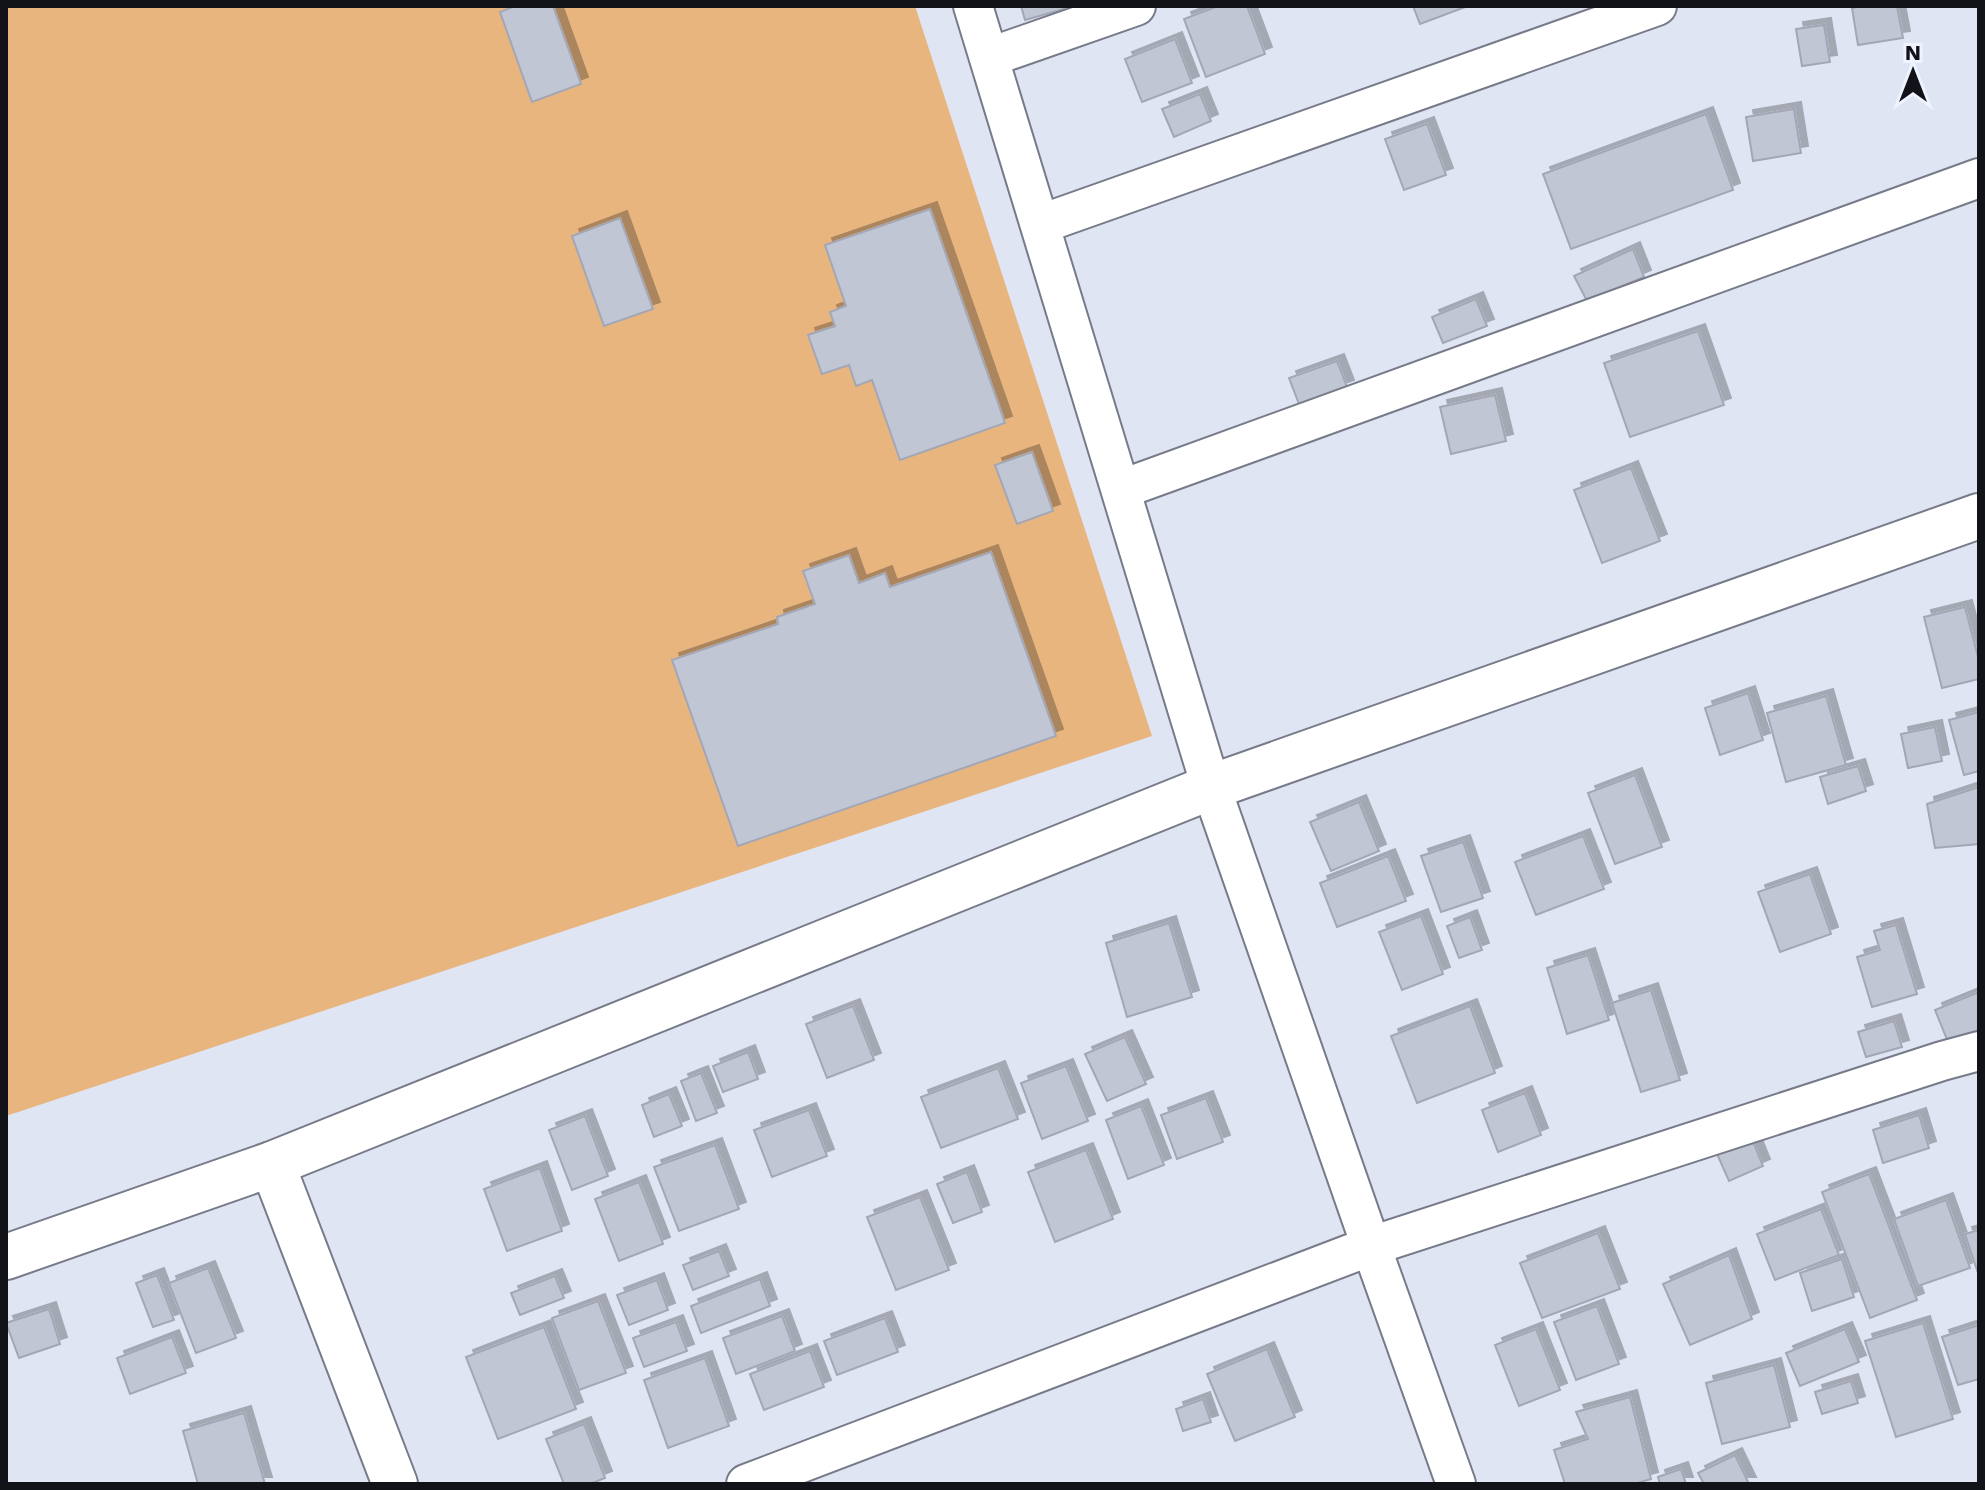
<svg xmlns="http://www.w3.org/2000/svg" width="1985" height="1490" font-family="'Work Sans',sans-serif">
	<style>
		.green { fill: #e8b57f }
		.building { fill: #c1c6d4; stroke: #a3a7b5; stroke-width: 2; filter: url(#shadow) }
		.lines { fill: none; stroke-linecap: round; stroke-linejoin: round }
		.street-casing { stroke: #777b89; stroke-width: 42 }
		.secondary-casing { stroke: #777b89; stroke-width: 48 }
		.street { stroke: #fff; stroke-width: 38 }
		.secondary { stroke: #fff; stroke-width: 44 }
	</style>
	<defs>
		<filter id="shadow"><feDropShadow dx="7" dy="-7" stdDeviation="0" flood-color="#0004"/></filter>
	</defs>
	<rect width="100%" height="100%" fill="#e0e5f4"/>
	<!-- green -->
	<polygon class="green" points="6,6 915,6 1152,736 6,1116"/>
	<!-- building -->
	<g class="building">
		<polygon points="515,6 553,6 581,84 532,102 500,12"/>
		<polygon points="1021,6 1063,6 1064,9 1025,20"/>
		<polygon points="1218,6 1247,6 1265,54 1206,77 1184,19"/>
		<polygon points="1413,6 1468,6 1420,24"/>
		<polygon points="1863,6 1897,6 1903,38 1858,45 1852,8"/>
		<polygon points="1824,25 1830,62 1802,66 1796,29"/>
		<polygon points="1175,39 1192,83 1142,102 1125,59"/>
		<polygon points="1200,94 1211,121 1174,137 1162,109"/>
		<polygon points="1794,109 1801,153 1753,161 1746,117"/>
		<polygon points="1706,114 1733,190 1571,249 1543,174"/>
		<polygon points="1427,124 1446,175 1404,190 1385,139"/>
		<polygon points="930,209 1005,423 900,460 872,380 856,386 849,365 822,374 808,335 835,326 830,312 846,306 825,245"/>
		<polygon points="620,218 653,309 604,326 572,236"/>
		<polygon points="1633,249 1644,277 1587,301 1574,276"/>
		<polygon points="1476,299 1487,326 1443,343 1432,317"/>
		<polygon points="1698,331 1724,405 1630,437 1604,363"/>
		<polygon points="1337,361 1347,387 1299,404 1289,378"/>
		<polygon points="1495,395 1506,441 1451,454 1440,407"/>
		<polygon points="1032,452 1053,511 1017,524 995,465"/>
		<polygon points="1631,468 1660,541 1602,563 1574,490"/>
		<polygon points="991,552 1056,736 738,846 672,660 778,624 777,617 815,604 803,571 849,555 859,583 885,573 890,587"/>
		<polygon points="1965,607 1979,661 1979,679 1942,688 1924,617"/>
		<polygon points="1748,693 1763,740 1720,755 1705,708"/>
		<polygon points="1826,696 1846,765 1786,782 1767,713"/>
		<polygon points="1979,712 1979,771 1964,775 1949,720"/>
		<polygon points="1935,727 1942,761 1908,768 1901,734"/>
		<polygon points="1858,766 1866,791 1828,804 1820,777"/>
		<polygon points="1635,775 1662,847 1615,864 1588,793"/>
		<polygon points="1979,787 1979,844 1935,848 1927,804"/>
		<polygon points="1359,802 1379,851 1331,871 1310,822"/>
		<polygon points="1583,836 1604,889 1536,915 1515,862"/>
		<polygon points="1463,842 1483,898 1441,912 1421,856"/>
		<polygon points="1388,856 1406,901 1337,927 1320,883"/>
		<polygon points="1810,874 1831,934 1780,952 1758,892"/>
		<polygon points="1421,916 1443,974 1402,990 1379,932"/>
		<polygon points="1470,917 1482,950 1459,958 1447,926"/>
		<polygon points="1169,923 1192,997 1127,1017 1106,943"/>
		<polygon points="1896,925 1917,994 1872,1007 1857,957 1880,950 1874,931"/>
		<polygon points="1588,955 1609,1020 1567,1034 1547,968"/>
		<polygon points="1651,990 1680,1080 1641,1092 1612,1003"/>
		<polygon points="1979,992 1979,1030 1948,1042 1935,1010"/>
		<polygon points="853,1006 874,1060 827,1078 806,1024"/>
		<polygon points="1470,1006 1495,1073 1417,1103 1391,1036"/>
		<polygon points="1894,1021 1902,1047 1866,1057 1858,1032"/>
		<polygon points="1125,1037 1146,1084 1107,1101 1085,1054"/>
		<polygon points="748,1052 758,1079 723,1092 713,1066"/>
		<polygon points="1066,1066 1088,1121 1042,1139 1021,1083"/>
		<polygon points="998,1068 1018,1119 941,1148 921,1097"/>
		<polygon points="701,1073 717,1113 696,1121 681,1081"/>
		<polygon points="1525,1093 1541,1135 1498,1152 1482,1110"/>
		<polygon points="669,1094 682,1126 654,1137 642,1105"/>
		<polygon points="1206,1098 1223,1142 1177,1159 1161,1115"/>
		<polygon points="1141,1106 1164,1165 1128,1179 1106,1120"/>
		<polygon points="809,1110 827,1156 772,1177 754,1130"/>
		<polygon points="1919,1115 1929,1148 1883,1163 1873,1130"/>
		<polygon points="585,1116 608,1176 572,1190 549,1130"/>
		<polygon points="1752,1139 1763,1166 1729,1181 1717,1154"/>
		<polygon points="715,1145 739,1209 679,1231 654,1167"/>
		<polygon points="1086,1150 1113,1219 1055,1242 1028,1172"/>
		<polygon points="540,1168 562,1231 507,1251 484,1189"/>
		<polygon points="967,1172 982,1212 953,1223 937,1184"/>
		<polygon points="1869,1174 1917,1300 1870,1318 1822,1192"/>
		<polygon points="639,1182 663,1244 619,1261 595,1199"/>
		<polygon points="920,1197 949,1270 896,1290 867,1217"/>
		<polygon points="1946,1200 1970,1268 1918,1286 1894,1219"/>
		<polygon points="1821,1209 1839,1255 1775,1280 1757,1234"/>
		<polygon points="1979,1230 1979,1273 1978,1273 1965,1234"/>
		<polygon points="1598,1233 1620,1289 1542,1318 1520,1263"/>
		<polygon points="719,1251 729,1276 693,1290 683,1265"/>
		<polygon points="1729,1255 1752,1319 1690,1345 1663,1284"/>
		<polygon points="1842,1259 1854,1297 1812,1311 1800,1273"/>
		<polygon points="208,1268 236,1338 196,1353 169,1283"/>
		<polygon points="157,1275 174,1320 153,1327 136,1283"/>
		<polygon points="555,1276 564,1298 520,1315 511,1293"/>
		<polygon points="760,1279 770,1306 701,1333 691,1306"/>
		<polygon points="657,1280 668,1310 629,1325 617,1295"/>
		<polygon points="598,1301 626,1373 579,1390 552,1318"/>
		<polygon points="1597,1306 1619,1364 1576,1380 1554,1322"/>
		<polygon points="49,1309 60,1344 19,1358 6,1323"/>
		<polygon points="782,1316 795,1351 736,1374 723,1338"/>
		<polygon points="885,1318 898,1352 837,1375 824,1341"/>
		<polygon points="676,1322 687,1351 644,1367 633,1338"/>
		<polygon points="1923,1323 1953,1419 1896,1437 1865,1341"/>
		<polygon points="1979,1325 1979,1379 1958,1385 1942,1337"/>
		<polygon points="544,1327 576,1409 498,1439 466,1357"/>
		<polygon points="1536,1329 1560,1390 1519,1406 1495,1345"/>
		<polygon points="1845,1329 1859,1362 1800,1386 1786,1353"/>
		<polygon points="172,1337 186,1373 130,1394 117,1358"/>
		<polygon points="1267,1349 1295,1417 1235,1441 1207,1374"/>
		<polygon points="810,1351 824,1387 764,1410 750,1374"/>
		<polygon points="705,1358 729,1426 668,1448 644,1380"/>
		<polygon points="1774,1365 1790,1427 1722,1444 1706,1383"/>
		<polygon points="1851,1381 1858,1403 1822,1414 1815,1392"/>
		<polygon points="1630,1397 1651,1479 1634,1484 1565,1484 1554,1450 1588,1439 1576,1412"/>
		<polygon points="1203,1399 1211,1422 1183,1431 1176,1409"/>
		<polygon points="244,1413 265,1484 198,1484 183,1431"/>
		<polygon points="584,1424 605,1478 590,1484 564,1484 546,1439"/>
		<polygon points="1735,1455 1749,1484 1704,1484 1698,1473"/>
		<polygon points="1681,1469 1686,1484 1660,1484 1658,1477"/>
	</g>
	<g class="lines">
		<defs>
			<g id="street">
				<polyline points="973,6 1211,787 1371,1246 1456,1484"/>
				<polyline points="990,57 1136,6"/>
				<polyline points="1041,224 1657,6"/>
				<polyline points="1122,489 1979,178"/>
				<polyline points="746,1484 1371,1246 1942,1061 1979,1051"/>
			</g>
			<g id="secondary">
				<polyline points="272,1164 395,1484"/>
				<polyline points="6,1257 272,1164 1211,787 1979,516"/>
			</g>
		</defs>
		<!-- street casing -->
		<use href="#street" class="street-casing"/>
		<!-- secondary casing -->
		<use href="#secondary" class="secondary-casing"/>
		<!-- street -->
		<use href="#street" class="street"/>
		<!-- secondary -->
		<use href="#secondary" class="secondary"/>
	</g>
	<!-- border -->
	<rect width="1985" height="1490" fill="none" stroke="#121318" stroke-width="16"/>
	<!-- north arrow -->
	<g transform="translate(1913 72)" stroke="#eff3ff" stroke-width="6" paint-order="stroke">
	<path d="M0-6L14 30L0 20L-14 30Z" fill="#121318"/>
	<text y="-12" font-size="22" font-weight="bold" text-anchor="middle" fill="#121318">N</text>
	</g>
</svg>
